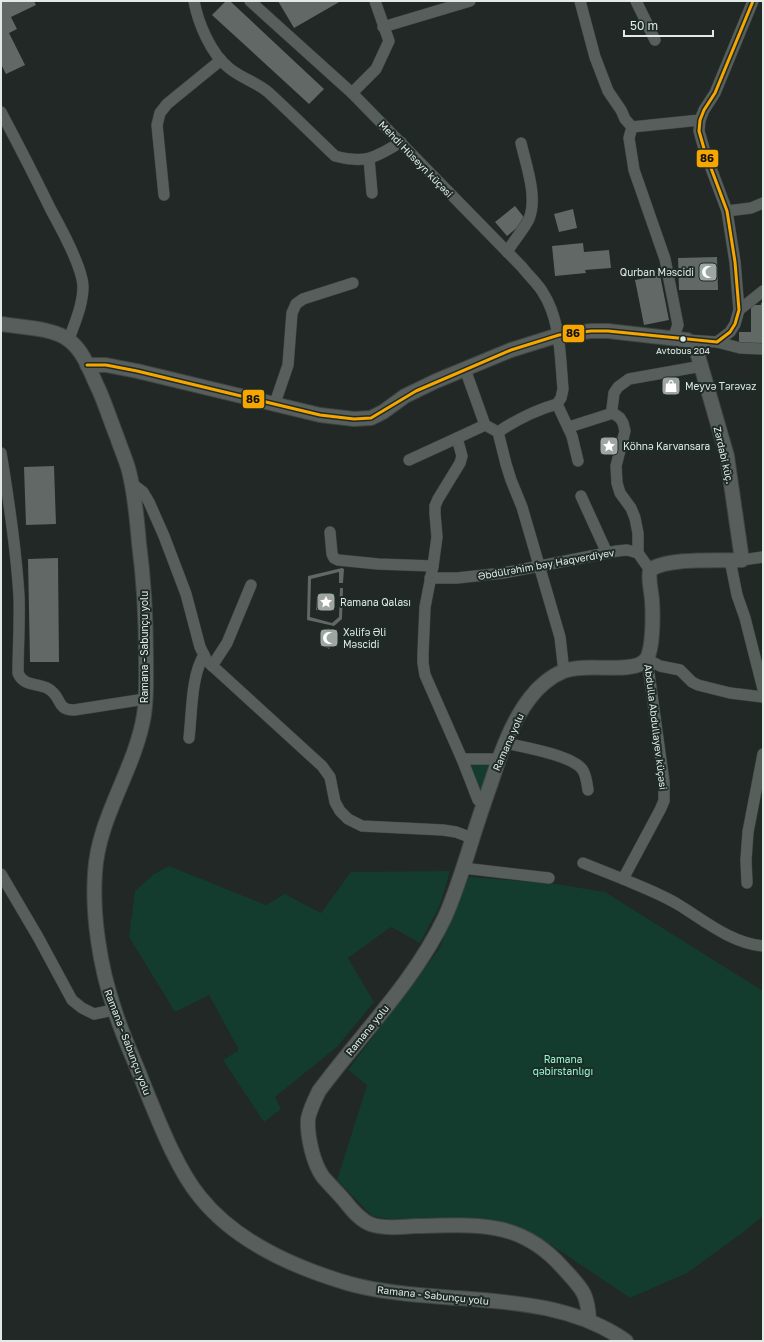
<svg xmlns="http://www.w3.org/2000/svg" width="764" height="1342" font-family="'Golos Text',sans-serif">
	<style>
		.green { fill: #133b2e }
		.building { fill: #616865 }
		.lines { fill: none; stroke-linecap: round; stroke-linejoin: round }
		.minor-casing { stroke: #3e4441; stroke-width: 12 }
		.tertiary-casing { stroke: #3e4441; stroke-width: 16 }
		.minor { stroke: #585e5b; stroke-width: 11 }
		.tertiary { stroke: #585e5b; stroke-width: 14 }
		.bus-1-casing { stroke: #1e2b26; stroke-width: 6 }
		.bus-1 { stroke: #f7a600; stroke-width: 3 }
		.bus-dot { fill: #e2eae6; stroke: #1e2b26; stroke-width: 1.5 }
		.labels { text-anchor: middle; dominant-baseline: central; stroke-width: 4; stroke-linejoin: round; paint-order: stroke }
		.bus-label { font-size: 9px; fill: #e2eae6; stroke: #1e2b26 }
		.street-label { font-size: 10px; fill: #e2eae6; stroke: #1e2b26 }
		.poi-label { font-size: 10px; fill: #e2eae6; stroke: #1e2b26; text-anchor: start }
		.park-label { font-size: 10px; fill: #93fcd3; stroke: #1e2b26 }
		.line-badge { stroke: #1e2b26; stroke-width: 1.5 }
		.pale-badge-label { font-size: 11px; text-anchor: middle; font-weight: bold; fill: #111 }
	</style>
	<rect width="100%" height="100%" fill="#212825"/>
	<!-- green -->
	<g class="green">
		<polygon points="469,763 492,764 483,790 478,790"/>
		<polygon points="169,866 266,905 285,894 321,913 351,872 450,871 440,905 420,943 391,927 348,958 374,1002 337,1047 275,1097 281,1109 264,1122 223,1060 239,1050 209,995 175,1012 129,937 135,891 154,874"/>
		<polygon points="469,877 550,883 605,892 763,991 763,1216 746,1230 687,1273 630,1298 538,1236 516,1227 453,1219 396,1220 372,1216 337,1180 367,1085 348,1070 439,949"/>
	</g>
	<!-- building -->
	<g class="building">
		<polygon points="1,1 34,1 36,5 11,17 17,29 9,33 25,65 6,74 1,64"/>
		<polygon points="226,1 230,1 324,89 309,104 212,15"/>
		<polygon points="278,1 341,1 294,28"/>
		<polygon points="515,206 526,220 507,236 495,222"/>
		<polygon points="573,209 577,228 559,232 554,214"/>
		<polygon points="583,243 584,252 609,250 611,268 585,270 586,273 555,276 552,246"/>
		<polygon points="717,257 718,290 679,290 678,258"/>
		<polygon points="660,275 669,320 644,325 635,280"/>
		<polygon points="761,303 763,303 763,344 739,344 739,332 751,332 751,305 761,305"/>
		<polygon points="54,466 56,524 26,525 24,467"/>
		<polygon points="58,558 59,662 30,662 28,559"/>
		<polygon points="342,568 344,569 343,583 339,583 339,572 311,579 310,617 332,623 339,617 340,588 343,588 342,619 334,626 307,620 308,576"/>
		<polygon points="317,595 335,596 334,611 316,610"/>
		<polygon points="328,628 337,633 329,649 320,644"/>
	</g>
	<g class="lines">
		<defs>
			<g id="minor">
				<path d="M194,1C198,23 211,54 229,68C241,78 256,82 268,92C291,113 313,135 335,156C365,164 375,158 401,142"/>
				<path d="M250,1L352,93L522,267C528,275 536,282 542,291C561,320 560,356 563,389L561,398L557,404L572,436L578,461"/>
				<polyline points="580,1 595,57 608,91 621,110 625,119 632,127 629,138 634,170 665,259 678,325 673,338"/>
				<polyline points="636,1 655,40"/>
				<polyline points="383,27 470,1"/>
				<polyline points="352,93 376,69 389,41 375,1"/>
				<path d="M1,112C18,144 35,177 51,210C61,228 82,266 83,286C83,305 75,322 69,339"/>
				<polyline points="632,127 700,120"/>
				<polyline points="369,159 372,193"/>
				<polyline points="164,195 157,125 160,113 167,104 221,60"/>
				<polyline points="727,211 751,208 763,203"/>
				<path d="M507,252C513,242 524,229 529,219C538,197 526,165 521,143"/>
				<polyline points="739,310 763,291"/>
				<polyline points="687,340 717,342 730,332 735,324 739,310 735,262 727,211 705,152 699,131 700,120 704,110 715,93 753,1"/>
				<polyline points="717,342 740,348 763,349"/>
				<polyline points="465,369 485,425 457,438 462,456 460,463 438,499 435,506 435,514 437,537 433,566 425,607 423,654 423,663 425,675 462,759 478,800 484,804"/>
				<polyline points="275,403 288,365 292,313 296,304 303,299 353,283"/>
				<polyline points="485,425 498,432 506,464 511,480 522,507 560,637 564,672"/>
				<polyline points="569,427 613,413"/>
				<path d="M498,432C516,420 536,410 557,404"/>
				<path d="M1,453C9,501 16,548 19,596C20,622 18,648 18,673C23,686 36,683 47,688C63,696 55,710 74,710L145,699"/>
				<polyline points="409,460 457,438"/>
				<polyline points="131,483 143,492 149,502 164,536 186,594 200,647 207,661 322,766 330,777 335,802 340,811 348,819 362,826 443,830 456,832 472,838"/>
				<polyline points="581,496 607,553"/>
				<polyline points="330,532 332,554 334,558 338,560 378,564 433,566"/>
				<polyline points="730,560 737,595 745,618 763,689"/>
				<polyline points="742,560 763,557"/>
				<polyline points="650,570 638,553 638,533 635,518 631,508 620,493 617,483 616,466 625,431 623,423 620,418 613,413 612,409 614,393 618,387 629,379 702,366"/>
				<polyline points="430,578 457,578 503,573 617,551 627,550 638,553"/>
				<polyline points="647,659 660,666 680,670 692,682 698,685 730,693 763,697"/>
				<polyline points="212,666 227,643 251,585"/>
				<path d="M189,738C192,713 191,676 204,655"/>
				<path d="M505,743C523,747 571,755 582,769C586,774 587,783 588,790"/>
				<polyline points="462,759 498,759"/>
				<polyline points="583,863 623,879 660,810 664,801 664,782 647,659"/>
				<polyline points="463,868 549,878"/>
				<polyline points="1,874 38,937 72,1000 82,1008 94,1014 114,1010"/>
				<path d="M623,879C642,887 661,894 679,905C705,921 731,943 763,946"/>
				<polyline points="747,883 746,860 748,832 763,754"/>
			</g>
			<g id="tertiary">
				<path d="M1,324C21,327 55,328 70,341C85,353 91,374 99,390C106,406 111,422 117,437C121,449 126,460 129,471C135,495 137,519 139,543C144,581 146,619 146,658C146,677 147,696 144,715C135,770 98,817 95,873C92,915 100,967 114,1008C122,1035 135,1061 145,1088C159,1122 177,1169 200,1197C236,1242 293,1267 347,1283C374,1291 404,1294 432,1296C499,1302 568,1301 626,1341"/>
				<path d="M87,365H106L137,371L320,415L354,419L371,418L383,412L405,396L436,381L511,350L559,335L591,331H608L687,340L693,345L697,352L727,456L742,560C719,561 668,557 650,570C648,580 651,589 652,600C653,613 653,640 649,653C648,659 643,663 638,665C617,672 587,663 564,671C551,676 538,687 530,698C512,721 501,752 492,780C485,800 478,820 472,840C464,866 456,892 445,917C414,982 362,1033 319,1091C315,1099 310,1109 308,1119C307,1136 313,1163 323,1177C330,1185 337,1192 344,1200C351,1209 359,1219 370,1224C384,1229 402,1227 416,1226C476,1225 520,1219 563,1268C581,1288 588,1292 589,1321"/>
			</g>
		</defs>
		<!-- minor casing -->
		<use href="#minor" class="minor-casing"/>
		<!-- tertiary casing -->
		<use href="#tertiary" class="tertiary-casing"/>
		<!-- minor -->
		<use href="#minor" class="minor"/>
		<!-- tertiary -->
		<use href="#tertiary" class="tertiary"/>
		<defs>
			<polyline id="bus-1" points="87,365 106,365 137,371 320,415 354,419 371,418 416,391 511,350 559,335 591,331 608,331 717,342 730,332 735,324 739,310 735,262 727,211 705,152 699,131 700,120 704,110 715,93 753,1"/>
		</defs>
		<!-- bus-1 casing -->
		<use href="#bus-1" class="bus-1-casing"/>
		<!-- bus-1 -->
		<use href="#bus-1" class="bus-1"/>
	</g>
	<!-- icons -->
	<defs>
		<symbol id="mosque-square" viewBox="-11 -11 22 22"><rect x="-9" y="-9" width="18" height="18" rx="4" fill="#9ea6a2" stroke="#1e2b26"/><path d="M3.5-4.9A6 6 0 1 0 3.5 4.9A5 5 0 1 1 3.5-4.9Z" fill="#fff"/></symbol>
		<symbol id="shop-square" viewBox="-11 -11 22 22"><rect x="-9" y="-9" width="18" height="18" rx="4" fill="#9ea6a2" stroke="#1e2b26"/><path d="M-5-2.5h2.3a2.7 3.5 0 0 1 5.4 0H5L5.5 6h-11ZM-1.5-2.5h3a1.5 2.3 0 0 0-3 0Z" fill="#fff"/></symbol>
		<symbol id="sight-square" viewBox="-11 -11 22 22"><rect x="-9" y="-9" width="18" height="18" rx="4" fill="#9ea6a2" stroke="#1e2b26"/><path d="M0-6L1.8-2.2L6-1.7L2.9 1.2L3.7 5.4L0 3.3L-3.7 5.4L-2.9 1.2L-6-1.7L-1.8-2.2Z" fill="#fff"/></symbol>
	</defs>
	<g fill-rule="evenodd">
		<use href="#mosque-square" x="697" y="261" width="22" height="22"/>
		<use href="#shop-square" x="660" y="375" width="22" height="22"/>
		<use href="#sight-square" x="598" y="435" width="22" height="22"/>
		<use href="#sight-square" x="315" y="591" width="22" height="22"/>
		<use href="#mosque-square" x="318" y="627" width="22" height="22"/>
	</g>
	<!-- markers -->
	<circle class="bus-dot" cx="683" cy="339" r="3.5"/>
	<g class="labels">
		<!-- bus labels -->
		<g class="bus-label">
			<text x="683" y="350">Avtobus 204</text>
		</g>
		<!-- street labels -->
		<g class="street-label">
			<text transform="translate(416 159) rotate(46)">Mehdi Hüseyn küçəsi</text>
			<text transform="translate(724 455) rotate(77)">Zərdabi küç.</text>
			<text transform="translate(546 564) rotate(-10)">Əbdülrəhim bəy Haqverdiyev</text>
			<text transform="translate(144 647) rotate(-90)">Ramana - Sabunçu yolu</text>
			<text transform="translate(656 727) rotate(83)">Abdulla Abdullayev küçəsi</text>
			<text transform="translate(508 742) rotate(-66)">Ramana yolu</text>
			<text transform="translate(367 1030) rotate(-51)">Ramana yolu</text>
			<text transform="translate(128 1042) rotate(69)">Ramana - Sabunçu yolu</text>
			<text transform="translate(433 1295) rotate(6)">Ramana - Sabunçu yolu</text>
		</g>
		<!-- poi labels -->
		<g class="poi-label">
			<text x="694" y="272" text-anchor="end">Qurban Məscidi</text>
			<text x="685" y="386">Meyvə Tərəvəz</text>
			<text x="623" y="446">Köhnə Karvansara</text>
			<text x="340" y="602">Ramana Qalası</text>
			<text x="343" y="632">Xəlifə Əli<tspan x="343" dy="12">Məscidi</tspan></text>
		</g>
		<!-- park labels -->
		<g class="park-label">
			<text x="563" y="1059">Ramana<tspan x="563" dy="12">qəbirstanlığı</tspan></text>
		</g>
	</g>
	<g class="line-badge">
		<rect x="696" y="149" width="23" height="19" rx="4" fill="#f7a600"/>
		<rect x="562" y="324" width="23" height="19" rx="4" fill="#f7a600"/>
		<rect x="242" y="389" width="23" height="20" rx="4" fill="#f7a600"/>
	</g>
	<g class="pale-badge-label">
		<text x="707" y="162">86</text>
		<text x="573" y="337">86</text>
		<text x="253" y="403">86</text>
	</g>
	<!-- border -->
	<rect width="764" height="1342" fill="none" stroke="#e2eae6" stroke-width="4"/>
	<!-- scale -->
	<path d="M624 30v6h89v-6" fill="none" stroke="#e2eae6" stroke-width="2"/>
	<text x="630" y="30" font-size="12" fill="#e2eae6" stroke="#1e2b26" stroke-width="3" paint-order="stroke">50 m</text>
</svg>
